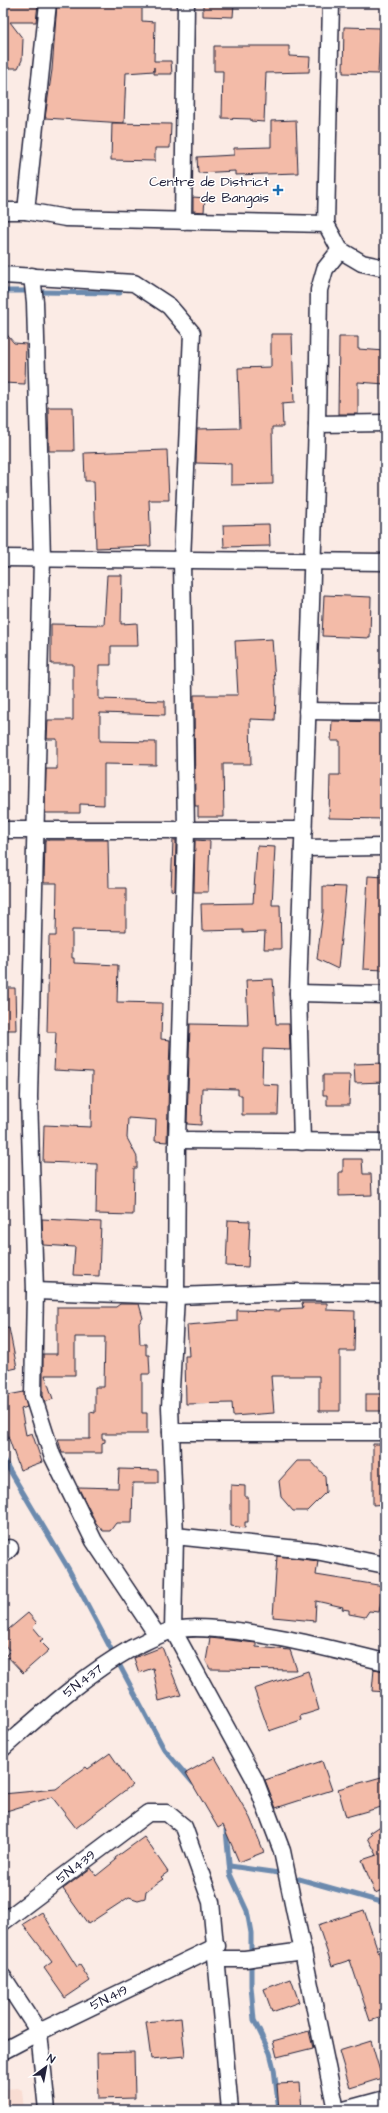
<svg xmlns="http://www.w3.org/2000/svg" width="388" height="2113" font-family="'Architects Daughter',sans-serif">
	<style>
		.built { fill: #f9ddd3 }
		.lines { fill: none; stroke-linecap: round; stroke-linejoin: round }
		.stream { stroke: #6c8aae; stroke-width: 5 }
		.building { fill: #f3bba8; stroke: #22223b }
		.minor-casing { stroke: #22223b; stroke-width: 19 }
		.minor { stroke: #fff; stroke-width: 16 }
		.poi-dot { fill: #1f6fb2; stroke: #fff; stroke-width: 1.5 }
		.labels { text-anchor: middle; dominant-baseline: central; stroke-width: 3; stroke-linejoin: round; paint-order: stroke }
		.poi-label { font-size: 14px; fill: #22223b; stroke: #fff; text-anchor: end }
		.street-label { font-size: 14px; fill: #22223b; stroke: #fff }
	</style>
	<rect width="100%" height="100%" fill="#fbebe5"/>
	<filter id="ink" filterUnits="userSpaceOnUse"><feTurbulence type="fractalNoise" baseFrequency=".025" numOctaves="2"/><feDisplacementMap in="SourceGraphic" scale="8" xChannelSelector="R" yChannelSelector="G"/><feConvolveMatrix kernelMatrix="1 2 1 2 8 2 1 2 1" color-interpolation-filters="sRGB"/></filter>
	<g filter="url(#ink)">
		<!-- built -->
		<polygon class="built" points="18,2088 22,2090 24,2110 3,2110 5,2089"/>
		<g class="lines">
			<!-- stream -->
			<g class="stream">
				<polyline points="3,291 32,291"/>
				<polyline points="39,292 120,293"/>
				<polyline points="3,1459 68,1568 164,1749 193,1783"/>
				<polyline points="226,1830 230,1874 247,1911 251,1933 251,1986 254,2020 270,2053 274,2069 279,2110"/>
				<polyline points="230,1866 279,1873"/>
				<polyline points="299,1879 385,1903"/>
			</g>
		</g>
		<!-- building -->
		<g class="building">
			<polygon points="57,3 142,3 142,21 155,22 154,61 171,61 172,74 154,74 154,67 154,71 126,73 124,123 45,118 52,70"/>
			<polygon points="203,3 234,3 233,17 203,16"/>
			<polygon points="3,4 38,4 36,22 10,22 23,39 22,60 18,68 3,68"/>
			<polygon points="344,27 380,28 378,74 343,73"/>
			<polygon points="214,46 289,46 289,56 310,57 309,72 266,73 264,122 251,121 251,119 222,118 223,71 214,71"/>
			<polygon points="296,120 298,173 235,175 235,171 198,173 197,157 234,155 234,148 271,147 271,121"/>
			<polygon points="112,123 171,124 170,148 155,148 155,161 111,160"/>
			<polygon points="193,197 205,198 204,212 193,211"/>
			<polygon points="3,330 14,343 26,344 25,384 3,383"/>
			<polygon points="271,334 292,334 294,403 282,404 283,427 272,427 273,484 231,485 231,464 196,463 197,429 240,428 238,368 271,367"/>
			<polygon points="339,337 358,337 358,349 385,351 385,384 358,382 358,414 338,414"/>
			<polygon points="48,407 73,407 74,451 49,451"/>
			<polygon points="167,450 169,500 149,500 151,546 96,548 94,481 85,481 84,453"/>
			<polygon points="269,524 270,546 224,547 223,525"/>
			<polygon points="107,575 122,575 121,624 137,623 138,646 111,646 111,665 99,665 99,699 165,701 165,715 100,713 100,741 156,742 156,765 104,764 104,805 80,804 80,813 45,813 46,769 57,769 57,739 47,739 48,720 73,720 73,664 51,664 51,624 104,625"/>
			<polygon points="324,595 371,597 370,638 322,636"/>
			<polygon points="272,639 276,696 275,720 250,719 251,764 223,764 224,817 198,817 198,806 195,806 194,695 238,695 235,641"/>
			<polygon points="332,721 385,722 385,819 329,818 330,775 340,775 340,741 331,741"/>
			<polygon points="45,840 108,840 109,888 126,888 126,931 72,930 72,958 74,958 74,963 118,965 117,1002 162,1003 161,1039 170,1040 167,1142 155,1141 156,1120 128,1118 127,1138 137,1157 137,1168 134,1168 133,1215 96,1214 97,1164 43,1162 44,1125 91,1127 92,1072 54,1070 56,1032 47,1032 48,993 49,936 56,936 57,883 44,883"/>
			<polygon points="173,840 176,840 175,891 171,890"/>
			<polygon points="195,840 210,841 208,892 194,892"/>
			<polygon points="257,846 275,847 272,905 280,905 281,949 264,949 265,932 243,933 243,930 202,931 201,904 253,903"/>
			<polygon points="368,876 385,877 385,970 363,969"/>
			<polygon points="323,886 346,887 338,969 317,959 323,912"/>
			<polygon points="273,979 276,1024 289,1024 290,1050 263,1049 262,1084 279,1085 278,1115 242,1115 242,1095 238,1095 238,1089 202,1088 201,1125 187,1124 190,1024 248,1025 246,980"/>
			<polygon points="3,988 15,988 16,1030 3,1030"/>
			<polygon points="385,1063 385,1082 355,1083 354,1064"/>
			<polygon points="323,1075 350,1075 349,1105 327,1105 327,1095 323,1095"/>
			<polygon points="343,1159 362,1159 363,1174 371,1174 372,1195 339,1196 339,1172 343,1172"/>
			<polygon points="42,1219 101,1222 99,1276 73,1275 75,1247 43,1245"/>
			<polygon points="228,1220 250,1221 248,1267 226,1266"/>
			<polygon points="302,1303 327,1303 327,1310 355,1311 354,1351 340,1351 340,1411 319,1411 319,1376 271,1376 274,1413 233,1416 232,1403 186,1404 185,1356 189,1356 187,1325 237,1321 237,1310 280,1311 280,1309 303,1308"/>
			<polygon points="120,1304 139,1304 143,1318 139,1323 140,1344 146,1344 146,1355 149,1355 150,1374 142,1374 142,1413 147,1413 147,1434 102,1434 102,1439 105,1439 105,1442 102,1443 102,1453 62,1453 58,1439 90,1439 90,1412 95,1413 95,1387 104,1387 105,1337 75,1337 75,1375 45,1375 53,1399 45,1402 43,1395 43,1354 57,1354 57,1307 116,1307"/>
			<polygon points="9,1328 17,1368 3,1371 3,1329"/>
			<polygon points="24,1392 27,1407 21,1409 26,1435 32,1433 42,1462 20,1470 3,1422 3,1396"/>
			<rect x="366" y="1394" width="19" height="17"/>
			<polygon points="373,1444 385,1444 385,1504 373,1505"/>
			<polygon points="297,1461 311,1461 325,1476 326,1492 307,1511 293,1511 281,1497 279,1481"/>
			<polygon points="119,1469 158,1470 158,1483 133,1483 132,1523 116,1523 110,1531 103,1531 96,1523 78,1487 118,1488"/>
			<polygon points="231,1485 245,1486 245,1497 248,1497 248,1522 245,1522 245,1528 231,1526"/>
			<polygon points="277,1556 318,1561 316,1575 384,1586 379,1612 369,1611 365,1617 349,1614 349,1610 342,1609 343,1607 316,1601 315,1621 273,1617"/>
			<polygon points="28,1613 37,1623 33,1627 43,1639 40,1641 49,1650 23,1673 6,1655 10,1651 3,1643 3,1634"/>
			<polygon points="210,1638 256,1643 256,1647 290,1650 297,1670 210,1669 206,1661"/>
			<polygon points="162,1647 181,1695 159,1701 153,1668 139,1673 134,1658"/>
			<polygon points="374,1669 385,1671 385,1692 372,1691"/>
			<polygon points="308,1671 319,1710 300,1716 301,1720 269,1731 254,1689"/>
			<polygon points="110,1753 132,1785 76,1828 52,1797 3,1812 3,1794 56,1789 86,1767 88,1769"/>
			<polygon points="215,1757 250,1818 264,1852 239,1862 223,1825 218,1828 186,1773"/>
			<polygon points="322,1761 332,1790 276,1808 265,1780"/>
			<polygon points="385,1776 385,1806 346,1817 338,1789"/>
			<polygon points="385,1823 385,1889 375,1893 362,1860 377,1855 368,1838 372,1835 370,1833"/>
			<polygon points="144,1837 168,1872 161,1877 163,1879 146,1891 145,1898 138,1900 129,1897 88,1924 63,1889 91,1868 96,1876 116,1860 115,1858"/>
			<polygon points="364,1910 383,1965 385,1964 385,2016 370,2021 350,1960 332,1966 318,1925"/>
			<polygon points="42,1912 77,1967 80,1965 90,1981 65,1998 44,1968 52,1962 23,1924"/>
			<polygon points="291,1979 299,2002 272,2012 264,1989"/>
			<polygon points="181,2018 185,2056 151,2059 146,2022"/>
			<polygon points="309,2031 313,2048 277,2057 273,2041"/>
			<polygon points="371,2041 382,2078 350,2088 339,2051"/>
			<polygon points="134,2052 135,2098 98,2099 97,2053"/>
			<polygon points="300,2083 302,2110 279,2110 277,2084"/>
		</g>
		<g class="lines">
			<defs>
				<g id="minor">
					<polyline points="3,211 26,211 66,218 326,224 340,250 362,263 385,268"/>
					<polyline points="26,211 48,3"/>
					<polyline points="183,221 186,3"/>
					<polyline points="326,224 331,3"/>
					<polyline points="3,275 134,283 169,306 192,333 182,560 186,831 177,1140 176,1296 170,1407 175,1536 173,1630 255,1780 282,1851 336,2110"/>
					<polyline points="32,276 35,302 42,558 29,1097 35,1291 33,1396 52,1455 94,1541 157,1635"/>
					<polyline points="317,424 385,423"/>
					<polyline points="3,558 385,562"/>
					<polyline points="307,711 385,712"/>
					<polyline points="3,830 304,830"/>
					<polyline points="303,848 385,847"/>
					<polyline points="298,993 385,995"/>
					<polyline points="177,1140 385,1142"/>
					<polyline points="302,1142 298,993 317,424 319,290 325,269 340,250"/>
					<polyline points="35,1291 176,1296 288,1292 385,1293"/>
					<polyline points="171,1432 385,1432"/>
					<polyline points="175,1536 316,1551 385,1565"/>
					<polyline points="3,1555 10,1548"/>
					<path d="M3,1748C44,1712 84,1675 132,1648C145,1642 157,1635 170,1631C185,1627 201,1628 216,1629C273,1633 329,1649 385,1662"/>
					<polyline points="3,1922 148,1813 167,1813 184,1827 211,1902 230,2110"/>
					<polyline points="218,1959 245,1959 303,1951"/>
					<polyline points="3,1977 39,2032 47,2110"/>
					<polyline points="3,2051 39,2032 217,1946"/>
					<polyline points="344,2110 385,2099"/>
				</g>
			</defs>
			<!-- minor casing -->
			<use href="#minor" class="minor-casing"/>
			<!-- minor -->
			<use href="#minor" class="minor"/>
		</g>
	</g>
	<!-- markers -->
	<path class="poi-dot" d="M276 184h4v4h4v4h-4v4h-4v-4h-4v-4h4z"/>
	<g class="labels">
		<!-- poi labels -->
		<g class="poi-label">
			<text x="269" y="182">Centre de District<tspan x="269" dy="16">de Bangais</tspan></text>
		</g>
		<!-- street labels -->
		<g class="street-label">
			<text transform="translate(83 1681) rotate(-37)">5N.437</text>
			<text transform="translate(76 1867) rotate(-37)">5N.439</text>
			<text transform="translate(109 1998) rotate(-26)">5N.419</text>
		</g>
	</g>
	<!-- margin -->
	<rect width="388" height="2113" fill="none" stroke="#fff" stroke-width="16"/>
	<rect x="8" y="8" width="372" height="2097" fill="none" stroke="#22223b" stroke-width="1.5" filter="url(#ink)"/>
	<!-- north arrow -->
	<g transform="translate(46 2067) rotate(32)" stroke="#ffffff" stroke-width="3" paint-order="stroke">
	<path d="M0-3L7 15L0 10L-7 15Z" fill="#22223b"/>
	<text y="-6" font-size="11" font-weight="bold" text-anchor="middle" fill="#22223b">N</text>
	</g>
</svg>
